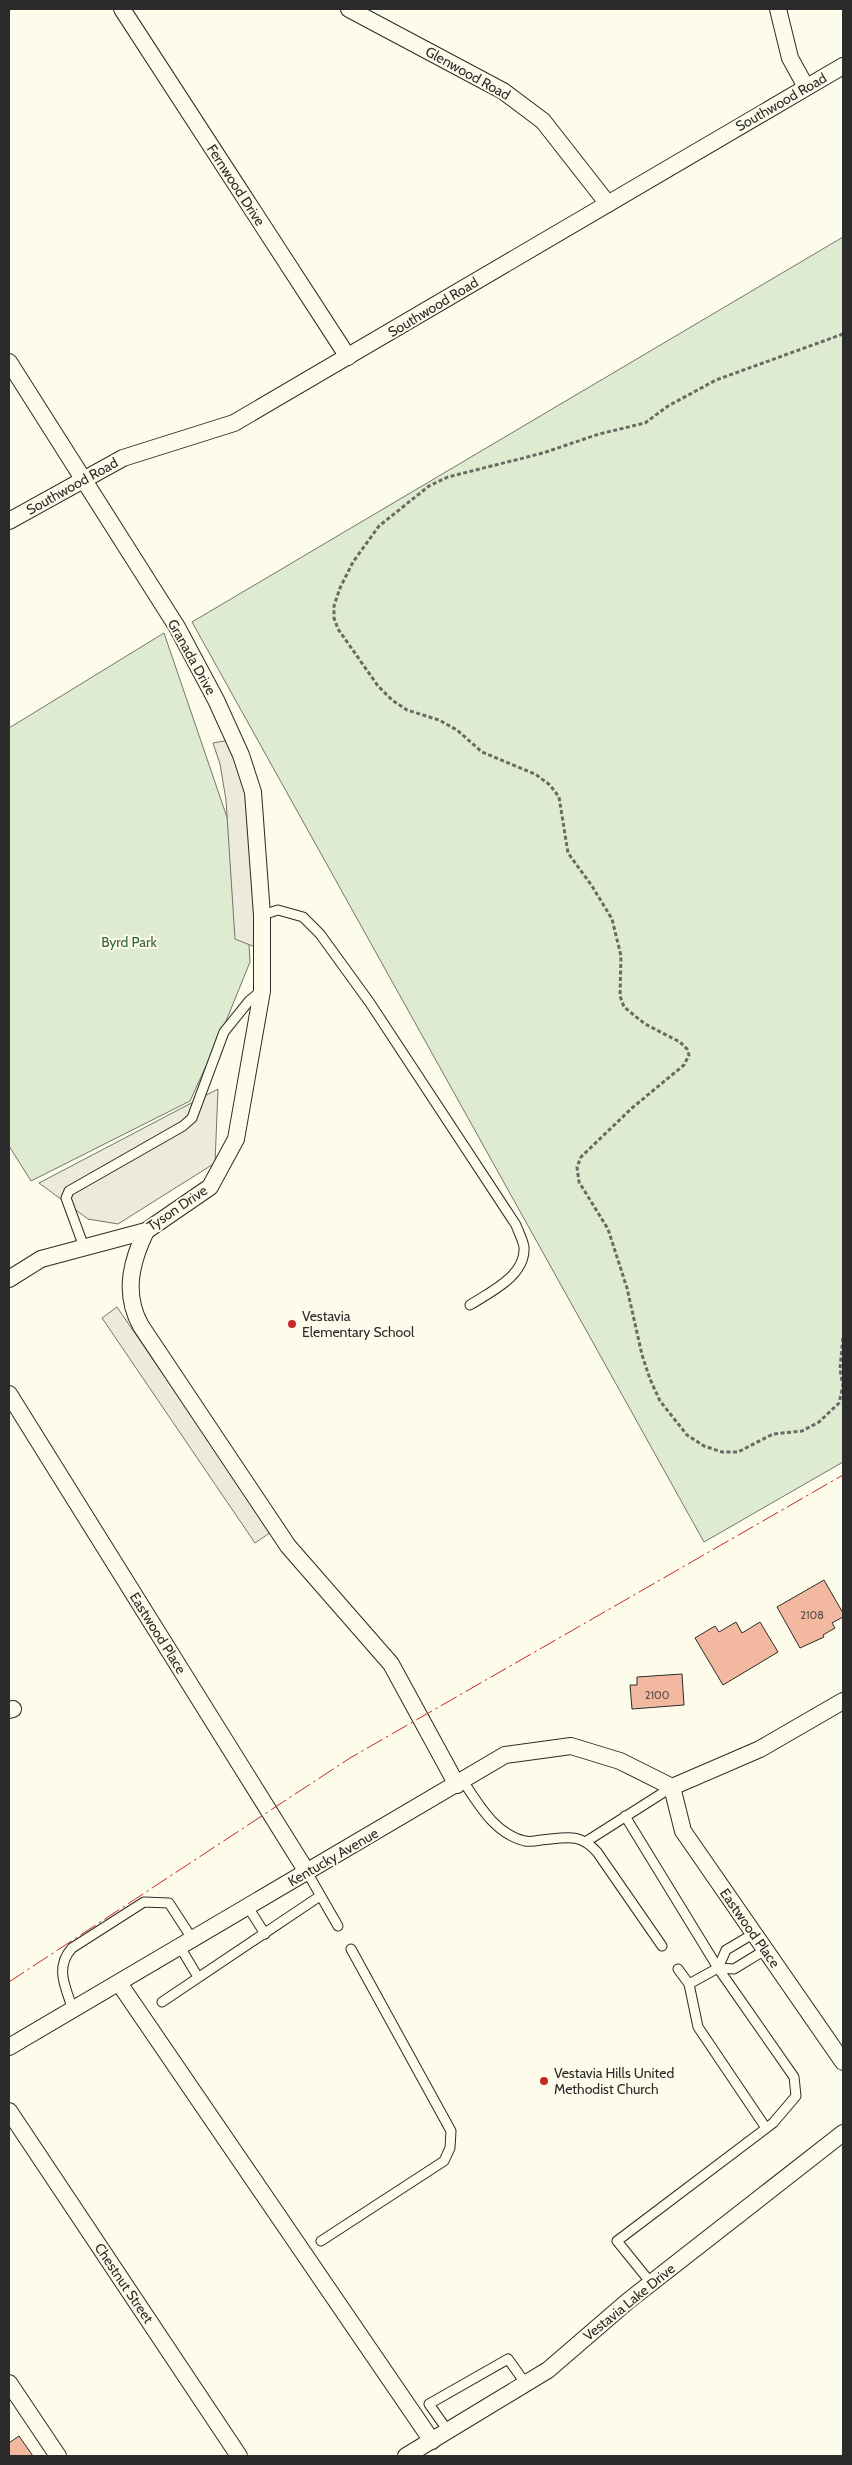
<svg xmlns="http://www.w3.org/2000/svg" width="852" height="2465" font-family="Cabin,sans-serif">
	<style>
		.green { fill: #deebd1; stroke: #74746e }
		.parking { fill: #eceadb; stroke: #74746e }
		.building { fill: #f2b8a0; stroke: #2b2b2b }
		.lines { fill: none; stroke-linecap: round; stroke-linejoin: round }
		.service-casing { stroke: #2b2b2b; stroke-width: 11 }
		.minor-casing { stroke: #2b2b2b; stroke-width: 18 }
		.path { stroke: #6a6964; stroke-width: 3; stroke-dasharray: 4 2.5; stroke-linecap: butt }
		.service { stroke: #fdfbea; stroke-width: 9 }
		.minor { stroke: #fdfbea; stroke-width: 16 }
		.power { stroke: #c62828; stroke-width: 1; stroke-dasharray: 18 4 2.5 4; stroke-linecap: butt }
		.poi-dot { fill: #c62828; stroke: #fdfbea; stroke-width: 2 }
		.labels { text-anchor: middle; dominant-baseline: central; stroke-width: 4; stroke-linejoin: round; paint-order: stroke }
		.number-label { font-size: 11px; fill: #5d4e48 }
		.street-label { font-size: 14px; fill: #2b2b2b; stroke: #fdfbea }
		.park-label { font-size: 14px; fill: #34623c; stroke: #fdfbea }
		.poi-label { font-size: 14px; fill: #2b2b2b; stroke: #fdfbea; text-anchor: start }
	</style>
	<rect width="100%" height="100%" fill="#fdfbea"/>
	<!-- green -->
	<g class="green">
		<polygon points="843,237 843,1462 704,1542 192,622"/>
		<polygon points="164,633 245,870 250,962 222,1031 190,1101 31,1181 9,1146 9,728"/>
	</g>
	<!-- parking -->
	<g class="parking">
		<polygon points="230,740 250,807 255,947 235,939 226,800 220,764 213,743"/>
		<polygon points="218,1089 215,1163 118,1224 88,1219 39,1183"/>
		<polygon points="117,1307 271,1532 255,1543 102,1318"/>
	</g>
	<!-- building -->
	<g class="building">
		<polygon points="824,1580 843,1613 843,1617 832,1623 835,1628 823,1635 824,1637 800,1648 777,1607"/>
		<polygon points="736,1622 742,1633 760,1622 778,1652 723,1685 695,1638 715,1626 719,1632"/>
		<polygon points="682,1674 684,1705 632,1709 630,1685 637,1685 637,1677"/>
		<polygon points="19,2436 33,2456 9,2456 9,2443"/>
	</g>
	<g class="lines">
		<defs>
			<g id="service">
				<path d="M262,915L278,910L303,917L320,934L370,1003L516,1225C518,1231 523,1240 524,1247C526,1276 490,1292 470,1305"/>
				<polyline points="84,1247 66,1198 69,1191 183,1126 192,1118 224,1032 249,1001 261,991"/>
				<path d="M463,1781C479,1805 495,1834 525,1841C530,1842 536,1841 541,1840C566,1838 579,1832 597,1852L662,1946"/>
				<polyline points="625,1816 718,1968 794,2077 796,2096 773,2123 617,2241 651,2283"/>
				<polyline points="587,1841 672,1787"/>
				<polyline points="307,1872 338,1926"/>
				<polyline points="248,1907 265,1934"/>
				<polyline points="180,1947 198,1977"/>
				<polyline points="718,1968 726,1950 753,1934"/>
				<polyline points="678,1969 689,1984 698,2027 766,2128"/>
				<polyline points="689,1984 718,1968 734,1969 765,1950"/>
				<polyline points="162,2002 320,1896"/>
				<path d="M73,2010C66,1988 54,1968 72,1948L144,1902L169,1903L193,1940"/>
				<polyline points="321,2241 444,2161 450,2148 451,2131 351,1949"/>
				<polyline points="448,2431 429,2404 508,2359 526,2384"/>
			</g>
			<g id="minor">
				<polyline points="122,9 348,357"/>
				<polyline points="349,9 503,91 543,121 608,204"/>
				<polyline points="778,9 790,58 806,87"/>
				<polyline points="9,362 177,627 216,700 241,755 253,792 262,915 262,991 236,1139 210,1187 146,1231 41,1259 9,1279"/>
				<polyline points="9,521 123,458 234,423 843,66"/>
				<path d="M146,1231C131,1262 123,1294 141,1326L288,1546L391,1664L457,1785"/>
				<polyline points="9,1394 307,1872"/>
				<polyline points="9,1710 13,1709"/>
				<polyline points="672,1787 683,1831 843,2062"/>
				<polyline points="672,1787 760,1749 843,1701"/>
				<polyline points="119,1983 432,2441"/>
				<polyline points="9,2047 505,1755 571,1746 620,1761 672,1787"/>
				<polyline points="9,2111 239,2456"/>
				<polyline points="9,2383 58,2456"/>
				<polyline points="406,2456 548,2370 628,2301 843,2133"/>
			</g>
		</defs>
		<!-- service casing -->
		<use href="#service" class="service-casing"/>
		<!-- minor casing -->
		<use href="#minor" class="minor-casing"/>
		<!-- path -->
		<polyline class="path" points="843,334 716,380 668,406 645,423 599,434 543,453 448,477 429,486 379,526 353,562 340,588 334,606 334,618 338,629 378,686 392,700 407,710 439,720 457,730 482,752 535,774 550,785 559,797 568,853 592,886 612,919 621,956 620,996 624,1007 645,1024 680,1042 687,1049 689,1055 684,1065 632,1108 581,1157 577,1167 579,1182 608,1229 627,1288 642,1355 650,1379 660,1401 687,1435 704,1446 722,1452 738,1452 773,1434 802,1431 819,1422 839,1403 843,1386 840,1369 843,1337"/>
		<!-- service -->
		<use href="#service" class="service"/>
		<!-- minor -->
		<use href="#minor" class="minor"/>
		<!-- power -->
		<polyline class="power" points="9,1982 350,1758 843,1475"/>
	</g>
	<!-- markers -->
	<g class="poi-dot">
		<circle cx="292" cy="1324" r="5"/>
		<circle cx="544" cy="2081" r="5"/>
	</g>
	<g class="labels">
		<!-- number labels -->
		<g class="number-label">
			<text x="812" y="1615">2108</text>
			<text x="657" y="1695">2100</text>
		</g>
		<!-- street labels -->
		<g class="street-label">
			<text transform="translate(468 73) rotate(29)">Glenwood Road</text>
			<text transform="translate(781 102) rotate(-30)">Southwood Road</text>
			<text transform="translate(236 185) rotate(57)">Fernwood Drive</text>
			<text transform="translate(433 307) rotate(-31)">Southwood Road</text>
			<text transform="translate(72 486) rotate(-29)">Southwood Road</text>
			<text transform="translate(192 657) rotate(61)">Granada Drive</text>
			<text transform="translate(177 1208) rotate(-34)">Tyson Drive</text>
			<text transform="translate(158 1633) rotate(58)">Eastwood Place</text>
			<text transform="translate(333 1857) rotate(-30)">Kentucky Avenue</text>
			<text transform="translate(750 1928) rotate(55)">Eastwood Place</text>
			<text transform="translate(124 2283) rotate(56)">Chestnut Street</text>
			<text transform="translate(629 2302) rotate(-39)">Vestavia Lake Drive</text>
		</g>
		<!-- park labels -->
		<g class="park-label">
			<text x="129" y="942">Byrd Park</text>
		</g>
		<!-- poi labels -->
		<g class="poi-label">
			<text x="302" y="1316">Vestavia<tspan x="302" dy="16">Elementary School</tspan></text>
			<text x="554" y="2073">Vestavia Hills United<tspan x="554" dy="16">Methodist Church</tspan></text>
		</g>
	</g>
	<!-- border -->
	<rect width="852" height="2465" fill="none" stroke="#2b2b2b" stroke-width="20"/>
</svg>
